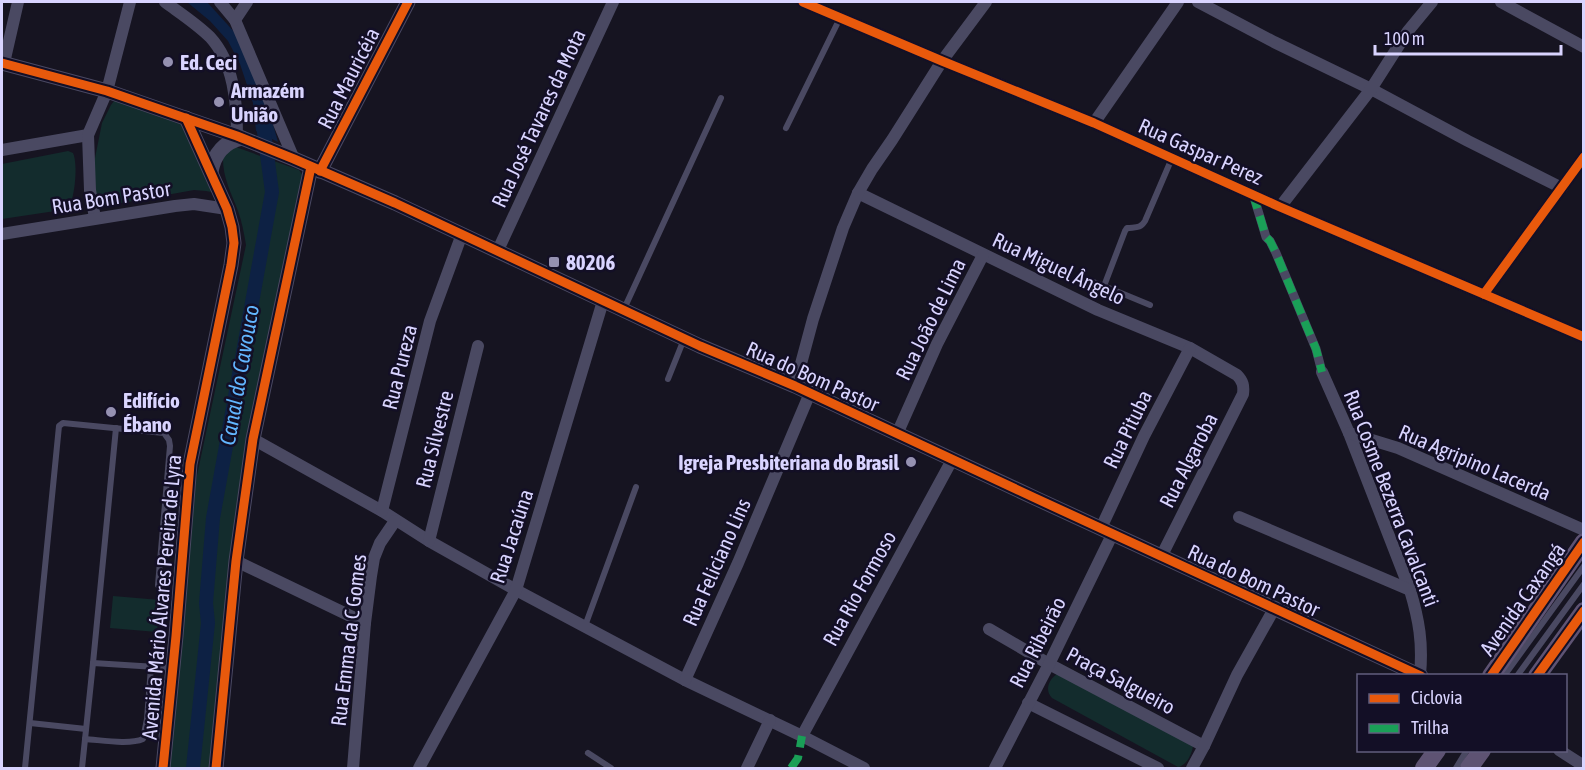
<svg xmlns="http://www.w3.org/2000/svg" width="1585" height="770" font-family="'Asap Condensed',sans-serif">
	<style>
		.green { fill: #132c2d }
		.water { fill: #0d2144 }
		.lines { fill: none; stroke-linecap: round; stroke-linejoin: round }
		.canal { stroke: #0d2144; stroke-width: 14 }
		.service { stroke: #4a4962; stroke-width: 6 }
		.pedestrian { stroke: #4a4962; stroke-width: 9 }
		.minor { stroke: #4a4962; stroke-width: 12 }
		.tertiary { stroke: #4a4962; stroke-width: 15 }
		.primary { stroke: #5e5373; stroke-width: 18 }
		.quiet { stroke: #1a9f57; stroke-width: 8; stroke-dasharray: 15 8; stroke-linecap: butt }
		.cycleway-casing { stroke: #130f26; stroke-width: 13 }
		.cycleway { stroke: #e8590c; stroke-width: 9 }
		.poi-dot { fill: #9591b1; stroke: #130f26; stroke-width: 2 }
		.labels { text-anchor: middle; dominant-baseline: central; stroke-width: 5; stroke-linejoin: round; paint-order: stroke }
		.poi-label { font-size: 21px; font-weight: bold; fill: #d9d4ff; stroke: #130f26; text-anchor: start }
		.street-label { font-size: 21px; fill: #d9d4ff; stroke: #130f26 }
		.water-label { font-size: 22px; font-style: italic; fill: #62b6ff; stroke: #130f26 }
	</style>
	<rect width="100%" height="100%" fill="#161421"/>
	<!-- green -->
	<g class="green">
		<polygon points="119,100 182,117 217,193 206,191 194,190 111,205 106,205 96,200 94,163 102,123 111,105 114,101"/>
		<path d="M233,146L299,170L304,177L256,415L211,768H168L196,480L246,245C244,233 242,222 238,211C231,192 222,177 223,155Z"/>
		<path d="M68,151L73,153C78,164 75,196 69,207L62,210L2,219V164Z"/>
		<polygon points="113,596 160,600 157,632 110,628"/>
		<path d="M1059,673L1193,746C1192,754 1186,766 1178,767L1052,698C1044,690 1049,678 1059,673Z"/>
	</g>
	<!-- water -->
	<polygon class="water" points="187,2 207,2 237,35 265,96 278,142 256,131 253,103 240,64 228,41 210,21"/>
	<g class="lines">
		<!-- canal -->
		<polyline class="canal" points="193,768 208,623 206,603 213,518 272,192 262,117"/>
		<!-- service -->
		<g class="service">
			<polyline points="786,128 840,18"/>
			<polyline points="1080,277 1104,286"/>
			<path d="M1150,305L1104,286L1125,231L1127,228C1136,227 1140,229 1145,221L1172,158"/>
			<polyline points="624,309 721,98"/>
			<polyline points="668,379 684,339"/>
			<polyline points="585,626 636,487"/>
			<polyline points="93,663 116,428"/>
			<polyline points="1504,676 1584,566"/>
			<polyline points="1517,676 1584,584"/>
			<polyline points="30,723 86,729"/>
			<path d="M85,739C101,740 129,745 143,739L147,719L151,667"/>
			<polyline points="588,753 611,768"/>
			<polyline points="25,768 59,426 63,423 164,433 169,440 170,446 158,585"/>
			<polyline points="82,768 93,663 172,668"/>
			<polyline points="1456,768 1467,750"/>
		</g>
		<!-- pedestrian -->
		<polyline class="pedestrian" points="1253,194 1266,237 1270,241 1276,253 1316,349 1322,372"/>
		<!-- minor -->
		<g class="minor">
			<path d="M165,2C180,13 197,24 210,37C234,63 237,103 237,136"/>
			<polyline points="220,2 235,20 294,159"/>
			<polyline points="803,2 942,61 1094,123 1280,207 1584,337"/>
			<polyline points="1198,2 1274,42 1371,89 1468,141 1562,188"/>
			<polyline points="1501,2 1584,47"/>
			<polyline points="235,20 247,2"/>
			<polyline points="4,63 18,2"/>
			<polyline points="1094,123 1178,2"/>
			<polyline points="2,150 88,135"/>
			<path d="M858,193L1098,310L1190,348L1237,375C1243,381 1244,386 1243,394L1161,557"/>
			<polyline points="1280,207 1371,89 1408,31 1432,2"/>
			<polyline points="95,218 90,190 88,135 107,91 130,2"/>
			<polyline points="2,234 175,206 194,204 227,209"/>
			<polyline points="498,250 613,2"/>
			<polyline points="1484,294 1584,157"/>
			<path d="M1322,372L1349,433L1410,590C1419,620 1423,643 1420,675"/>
			<polyline points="795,386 813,319 843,228 858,193 872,169 892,140 942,61 986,2"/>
			<polyline points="1349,433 1398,448 1584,530"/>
			<polyline points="897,434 937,344 983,255"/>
			<polyline points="253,439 382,511 429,541 516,590 685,680 802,736 864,768"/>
			<polyline points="382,511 430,321 462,234"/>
			<polyline points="1239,517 1410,590"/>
			<polyline points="1101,528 1144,436 1190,348"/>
			<polyline points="429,541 478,346"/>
			<polyline points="236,561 365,623"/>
			<polyline points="989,629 1049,664 1204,746"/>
			<polyline points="685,680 738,563 810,393"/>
			<polyline points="1028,703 1158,768"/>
			<polyline points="802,736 952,460"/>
			<polyline points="1559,750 1584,766"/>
			<polyline points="353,768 365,623 371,576 374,558 380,543 395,521"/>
			<polyline points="419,768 516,590 603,301"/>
			<polyline points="747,768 770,720"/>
			<polyline points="995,768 1049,664 1113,533"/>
			<polyline points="1192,768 1204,746 1237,675 1274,609"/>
		</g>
		<!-- tertiary -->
		<g class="tertiary">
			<polyline points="2,63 107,91 237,136 294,159 395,203 700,346 795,386 1035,498 1421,676"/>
			<polyline points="320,171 408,2"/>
			<path d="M211,172C214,154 224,142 242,138"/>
			<polyline points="163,768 176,636 190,464 231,265 234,243 232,227 227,209 186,118"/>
			<polyline points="216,768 236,561 253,439 311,167"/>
		</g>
		<!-- primary -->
		<g class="primary">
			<polyline points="1491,676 1584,542"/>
			<polyline points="1537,676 1584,611"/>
			<polyline points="1424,768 1437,750"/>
			<polyline points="1469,768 1482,750"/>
		</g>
		<!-- quiet -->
		<g class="quiet">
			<polyline points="1253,194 1266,237 1270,241 1276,253 1316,349 1322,372"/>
			<polyline points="791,768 798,758 802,736"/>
		</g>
		<defs>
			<g id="cycleway">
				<polyline points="803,2 942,61 1094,123 1280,207 1584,337"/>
				<polyline points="2,63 107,91 237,136 294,159 395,203 700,346 795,386 1035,498 1421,676"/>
				<polyline points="320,171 408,2"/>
				<polyline points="1484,294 1584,157"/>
				<polyline points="1491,676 1584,542"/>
				<polyline points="1537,676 1584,611"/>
				<polyline points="163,768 176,636 190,464 231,265 234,243 232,227 227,209 186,118"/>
				<polyline points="216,768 236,561 253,439 311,167"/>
			</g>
		</defs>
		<!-- cycleway casing -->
		<use href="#cycleway" class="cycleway-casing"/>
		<!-- cycleway -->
		<use href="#cycleway" class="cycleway"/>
	</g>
	<!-- markers -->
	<g class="poi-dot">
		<circle cx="168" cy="62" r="6"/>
		<circle cx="219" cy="102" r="6"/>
		<rect x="548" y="256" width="12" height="12" rx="3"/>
		<circle cx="111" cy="412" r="6"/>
		<circle cx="911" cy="462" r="6"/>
	</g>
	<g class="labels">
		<!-- poi labels -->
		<g class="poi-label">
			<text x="180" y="62">Ed. Ceci</text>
			<text x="231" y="90">Armazém<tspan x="231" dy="24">União</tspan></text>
			<text x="566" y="262">80206</text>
			<text x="123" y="400">Edifício<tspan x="123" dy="24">Ébano</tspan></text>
			<text x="899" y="462" text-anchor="end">Igreja Presbiteriana do Brasil</text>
		</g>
		<!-- street labels -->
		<g class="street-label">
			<text transform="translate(348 78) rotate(-63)">Rua Mauricéia</text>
			<text transform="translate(538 118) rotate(-65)">Rua José Tavares da Mota</text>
			<text transform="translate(1201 151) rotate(24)">Rua Gaspar Perez</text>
			<text transform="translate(111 197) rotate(-9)">Rua Bom Pastor</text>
			<text transform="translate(1059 268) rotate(25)">Rua Miguel Ângelo</text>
			<text transform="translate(930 319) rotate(-64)">Rua João de Lima</text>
			<text transform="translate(399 367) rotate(-76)">Rua Pureza</text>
			<text transform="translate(813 376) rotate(24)">Rua do Bom Pastor</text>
			<text transform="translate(1127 429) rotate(-64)">Rua Pituba</text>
			<text transform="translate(434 439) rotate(-76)">Rua Silvestre</text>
			<text transform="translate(1188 460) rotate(-63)">Rua Algaroba</text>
			<text transform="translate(1475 462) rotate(23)">Rua Agripino Lacerda</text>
			<text transform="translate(1392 498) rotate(69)">Rua Cosme Bezerra Cavalcanti</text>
			<text transform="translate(511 536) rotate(-72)">Rua Jacaúna</text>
			<text transform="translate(716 562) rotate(-66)">Rua Feliciano Lins</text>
			<text transform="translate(1254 580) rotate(25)">Rua do Bom Pastor</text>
			<text transform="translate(859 588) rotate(-61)">Rua Rio Formoso</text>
			<text transform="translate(161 597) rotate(-85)">Avenida Mário Álvares Pereira de Lyra</text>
			<text transform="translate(1522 599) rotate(-55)">Avenida Caxangá</text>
			<text transform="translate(348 640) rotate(-83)">Rua Emma da C Gomes</text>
			<text transform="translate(1037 642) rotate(-63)">Rua Ribeirão</text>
			<text transform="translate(1121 680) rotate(28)">Praça Salgueiro</text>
		</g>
		<!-- water labels -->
		<g class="water-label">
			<text transform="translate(239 375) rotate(-80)">Canal do Cavouco</text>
		</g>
	</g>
	<!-- border -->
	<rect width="1585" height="770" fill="none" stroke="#d9d4ff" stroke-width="6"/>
	<!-- legend -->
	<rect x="1357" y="674" width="210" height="78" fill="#130f26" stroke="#625e7d" stroke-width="1.5"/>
	<rect x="1369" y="694" width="30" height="9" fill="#e8590c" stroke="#625e7d" stroke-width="1.5"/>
	<text x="1411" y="704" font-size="18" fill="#d9d4ff">Ciclovia</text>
	<rect x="1369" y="724" width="30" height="9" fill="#1a9f57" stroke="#625e7d" stroke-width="1.5"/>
	<text x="1411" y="734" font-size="18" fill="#d9d4ff">Trilha</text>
	<!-- scale -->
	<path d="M1375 45v9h186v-9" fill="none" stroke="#d9d4ff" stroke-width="3"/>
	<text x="1384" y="45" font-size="18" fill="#d9d4ff" stroke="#130f26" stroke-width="4.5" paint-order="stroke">100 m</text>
</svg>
